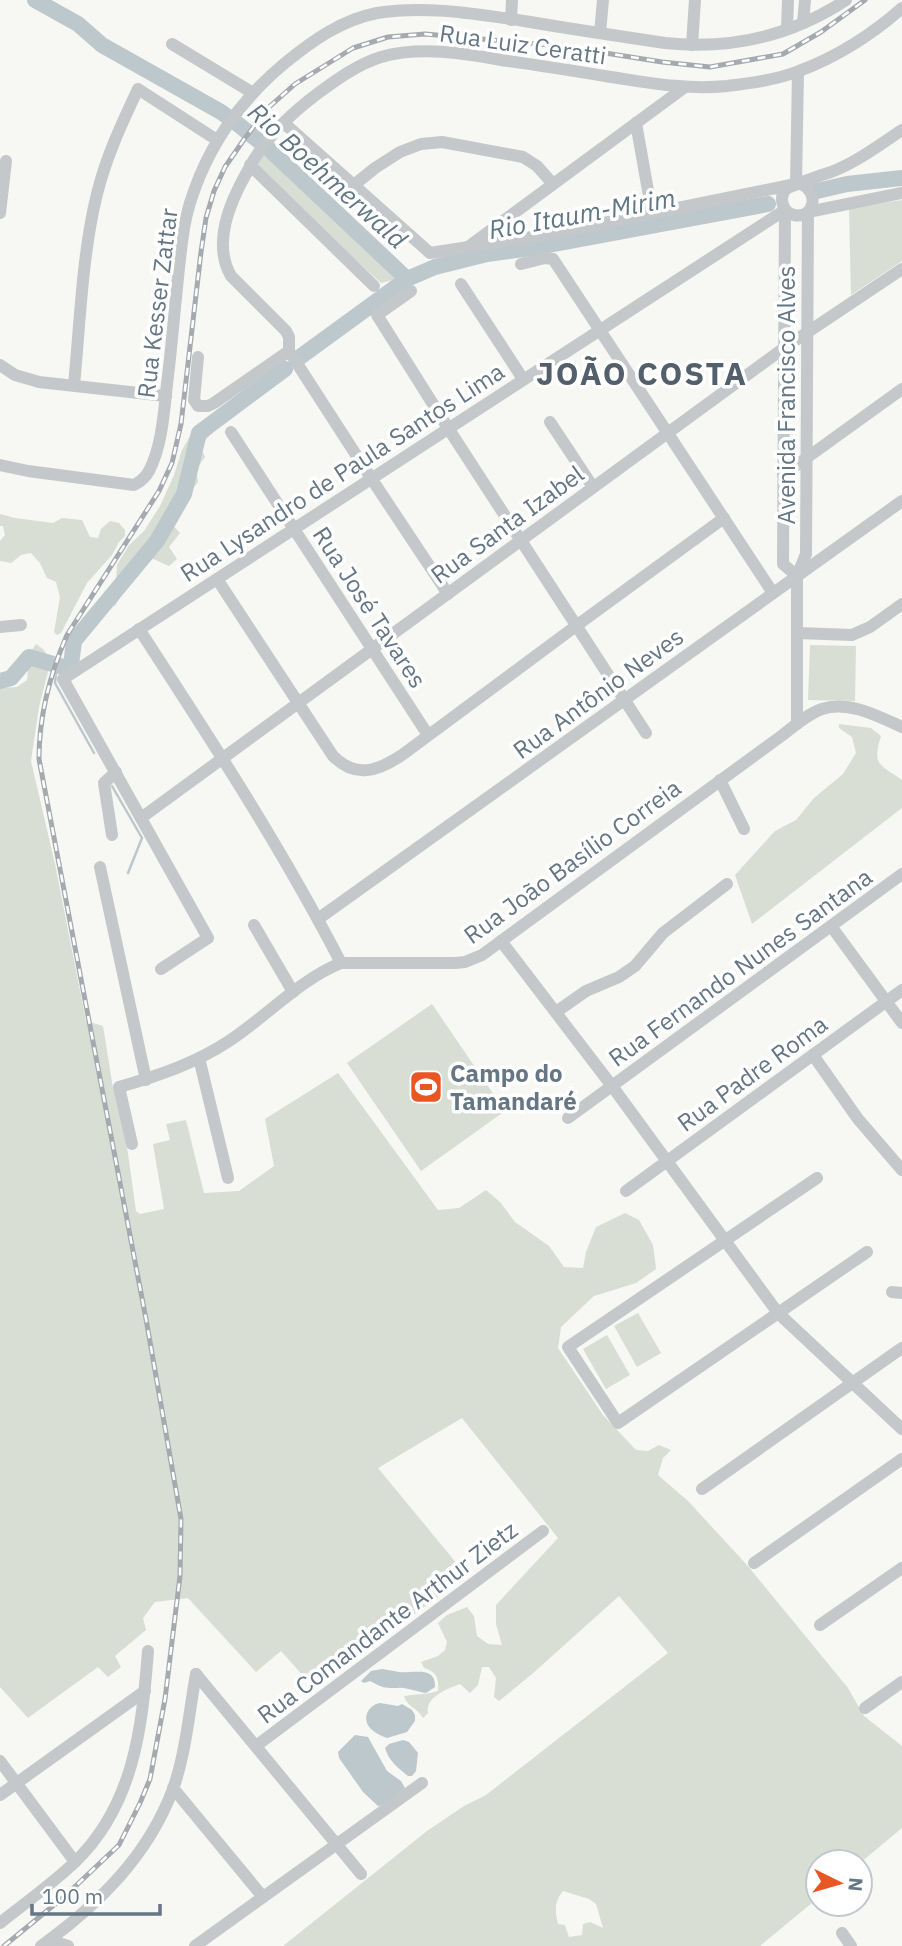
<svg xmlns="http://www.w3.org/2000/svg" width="902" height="1946" font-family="'IBM Plex Sans',sans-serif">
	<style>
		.green { fill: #d8ded4; fill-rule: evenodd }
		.water { fill: #bcc8cc }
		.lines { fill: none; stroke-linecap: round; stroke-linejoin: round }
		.stream { stroke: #bcc8cc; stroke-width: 2.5 }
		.river { stroke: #bcc8cc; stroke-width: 16 }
		.minor { stroke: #c4c8cb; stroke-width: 12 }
		.rail-casing { stroke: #a4aab0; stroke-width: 5 }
		.rail { stroke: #fff; stroke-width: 2.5; stroke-dasharray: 8; stroke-linecap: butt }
		.labels { text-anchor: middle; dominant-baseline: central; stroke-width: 7; stroke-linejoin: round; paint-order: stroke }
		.street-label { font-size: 24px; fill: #657685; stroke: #fff }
		.poi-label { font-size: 24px; font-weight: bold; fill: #657685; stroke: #fff; text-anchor: start }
		.water-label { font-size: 26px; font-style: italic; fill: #617782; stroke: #fff }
		.district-label { font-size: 32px; font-weight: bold; letter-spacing: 2px; fill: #535f6a; stroke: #fff }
	</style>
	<rect width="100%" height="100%" fill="#f7f7f3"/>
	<!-- green -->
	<g class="green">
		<path d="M273,145L277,146L395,260L396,279L381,283L258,171C257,160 266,153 273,145Z"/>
		<polygon points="902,200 902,261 851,295 849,208"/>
		<polygon points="279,368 280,377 241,406 200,445 205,457 196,470 198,482 178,508 171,523 180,533 169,547 177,559 169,566 151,558 139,567 138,576 129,582 115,606 108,605 107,595 116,582 117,565 129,545 144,531 160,506 174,475 182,450 195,427 221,407"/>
		<polygon points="0,514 15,518 53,523 62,518 82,520 90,537 98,538 101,529 110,521 119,523 125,530 125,536 119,542 112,555 87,583 61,633 57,635 54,632 60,597 56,582 47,578 40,563 31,553 21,555 11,563 0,561 0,541 5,535 3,526 0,526"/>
		<path d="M36,644L43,649L51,660L39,707L31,761L55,864L86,1021L103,1026L113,1088L123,1118L136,1211L140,1214L164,1209L153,1144L170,1140L166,1124L186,1120L204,1193L239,1191L274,1166L265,1119L338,1073L438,1210L459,1208L486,1190L500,1202L515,1222L549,1246L564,1267L583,1268L586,1252L596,1227L625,1213L639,1220L653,1245L656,1269L636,1283L594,1296L561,1327L558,1348L603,1415L636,1450L648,1451L659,1445L671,1450L663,1458L658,1475L688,1501L747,1565L848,1688L864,1716L902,1746V1828L860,1863L818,1862V1898L760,1946H283L427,1831L464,1806L486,1795L668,1653L619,1596L532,1674L499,1701L494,1697L496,1678L489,1667H482L478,1685L470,1693L460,1684C447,1689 425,1697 428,1713L423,1718C416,1706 409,1709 404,1696C416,1694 426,1695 438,1691C439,1678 437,1672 424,1668L421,1662L438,1656L445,1650L447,1642L438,1623L447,1615L467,1607L474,1616L477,1636L488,1644L502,1645L496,1624V1605L558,1538L462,1418L378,1468L467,1576L313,1687L281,1651L256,1672L188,1598L155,1602L143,1618L146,1630L115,1656L121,1667L108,1677L98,1667L28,1718L0,1687V688L17,687L27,680L30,653ZM563,1891L589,1899L596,1904L603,1928L590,1922L583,1924L582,1935L569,1937L565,1925L558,1924C555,1910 554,1902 563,1891Z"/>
		<polygon points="810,645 856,646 855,701 808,700"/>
		<path d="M839,724L871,728L881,736C872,765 879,764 902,780V808L752,924L735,875L775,831L796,820L814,798L843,774L856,753L852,737L839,728Z"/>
		<polygon points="432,1004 505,1111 421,1171 347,1063"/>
		<polygon points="638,1313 661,1353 637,1367 614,1326"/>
		<polygon points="607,1335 630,1375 606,1389 583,1349"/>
	</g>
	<!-- water -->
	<g class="water">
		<path d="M382,1669C388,1670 394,1671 399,1672C412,1674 436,1665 435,1687L426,1693C417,1692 406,1687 398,1688C384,1688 383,1688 370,1681L364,1683L361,1681L371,1671Z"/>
		<path d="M380,1703L398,1706L402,1704L412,1710L415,1715V1721L407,1732L387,1738C381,1736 375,1733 371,1729C361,1719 368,1705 380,1703Z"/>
		<polygon points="355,1735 368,1737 387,1771 401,1781 405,1788 384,1805 378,1806 363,1792 339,1758 338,1752"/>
		<path d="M403,1740L409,1742L418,1753L416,1771L412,1776H408C399,1769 388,1760 385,1748L389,1744Z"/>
	</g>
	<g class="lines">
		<!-- stream -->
		<g class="stream">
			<polyline points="63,667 56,673 55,683 94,753"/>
			<polyline points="112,786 142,838 128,873"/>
		</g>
		<!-- river -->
		<g class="river">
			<polyline points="35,0 78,24 102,45 221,112 239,125 270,150 407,279"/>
			<polyline points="817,191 847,184 902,178"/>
			<polyline points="300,357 407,279 435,267 487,254 538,247 768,204"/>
			<polyline points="0,681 11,678 29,657 63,667 71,665 74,641 157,541 184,494 199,433 285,369"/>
		</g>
		<!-- minor -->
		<g class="minor">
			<polyline points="511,20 512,0"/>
			<polyline points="803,23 805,0"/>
			<polyline points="787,29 788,0"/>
			<polyline points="600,33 603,0"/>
			<polyline points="172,44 253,93"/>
			<polyline points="692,45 695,0"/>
			<polyline points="284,123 430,253 545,235 791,185"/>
			<polyline points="636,123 652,213"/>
			<polyline points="250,165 374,286"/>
			<polyline points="796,184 798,72"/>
			<path d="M801,184C820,192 814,219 794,215C783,213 778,198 786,189C788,187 824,174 831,172C857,162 879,145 902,130"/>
			<polyline points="354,185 375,168 400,152 421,144 442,142 523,157 537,166 553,184"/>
			<polyline points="785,210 783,564 797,576"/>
			<polyline points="0,213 6,161"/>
			<polyline points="468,247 685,87"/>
			<polyline points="521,264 545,258 553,259 773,593"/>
			<polyline points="461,284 523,379"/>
			<polyline points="411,291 377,315 448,428 646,733"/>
			<path d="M289,351V337L286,331L231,276C212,243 230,202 247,172C263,140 289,115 317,94C336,80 358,64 381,57C420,46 463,53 501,60C538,65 575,71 611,77C650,83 687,90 727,86C751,83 776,80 799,71C835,58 873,34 902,8"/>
			<polyline points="289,351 371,478 448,594"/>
			<polyline points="198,357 194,400 198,406 208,406 214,403 289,351"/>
			<polyline points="0,365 15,375 39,382 166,396"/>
			<path d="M74,385C80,324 82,254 97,194C106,157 122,123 138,89L217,140"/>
			<polyline points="550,422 593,487"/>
			<polyline points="231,432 428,735"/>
			<path d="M0,465L28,471L134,485C140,482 145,478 149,471C162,446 164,412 167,384C173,337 176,289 182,242C184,225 188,207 194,191C212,140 244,97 285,63C312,41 341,20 377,13C425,5 476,14 524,21C571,29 618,36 665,43C731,50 790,37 846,0"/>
			<polyline points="783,475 902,389"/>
			<path d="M217,579L333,756C356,779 378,771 402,755L576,626L724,518"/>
			<polyline points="0,627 21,625"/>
			<path d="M139,629C210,738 281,847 341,963"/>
			<polyline points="797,633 852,635 870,627 902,604"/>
			<polyline points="797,724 797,576 806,554 808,212 902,193"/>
			<polyline points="720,780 744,829"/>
			<polyline points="141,818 784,348 902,269"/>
			<polyline points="112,835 104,783 116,772"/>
			<polyline points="100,867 146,1080"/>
			<polyline points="318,919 902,501"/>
			<polyline points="254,925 293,992"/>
			<polyline points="831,926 902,1023"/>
			<polyline points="501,941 612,1086 778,1313 902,1429"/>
			<polyline points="161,969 208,938 63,679 785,210"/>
			<polyline points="556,1012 586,991 619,977 635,966 663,933 727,884"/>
			<polyline points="813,1055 858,1119 902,1170"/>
			<polyline points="199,1058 228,1178"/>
			<polyline points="568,1118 902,874"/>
			<path d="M132,1144L119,1087C158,1076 196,1063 229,1041C267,1016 299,980 341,963H455L465,962L482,955L784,734C795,725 808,714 822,709C848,700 878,716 902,727"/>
			<polyline points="817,1178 568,1347 618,1423 867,1252"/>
			<polyline points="626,1191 902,990"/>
			<polyline points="892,1292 902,1293"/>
			<polyline points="702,1489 902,1348"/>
			<polyline points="754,1563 902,1459"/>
			<polyline points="820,1625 902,1568"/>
			<polyline points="196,1674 361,1874"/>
			<polyline points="865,1708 902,1682"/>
			<polyline points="256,1746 543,1531"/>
			<polyline points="0,1761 75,1862"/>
			<polyline points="173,1788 263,1897"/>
			<polyline points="0,1795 145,1691"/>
			<path d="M0,1923C25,1903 52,1884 75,1862C134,1805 142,1728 148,1651"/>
			<polyline points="842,1933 851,1946"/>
			<polyline points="49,1940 68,1946"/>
			<path d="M41,1946C98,1905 148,1856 173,1789C186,1753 189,1712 196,1674"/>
			<polyline points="195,1946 422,1783"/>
		</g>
		<defs>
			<path id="rail" d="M4,1946L65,1896L119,1845L140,1803L150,1779L165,1699L180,1576L181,1519L146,1319L39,759C39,716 50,674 67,635L159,491L172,463L181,424L201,252L206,218L214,191L225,167L245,138L268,108L295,84L353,48L388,37L425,34L561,46L662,62L710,67L783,54L821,32L865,0"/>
		</defs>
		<!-- rail casing -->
		<use href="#rail" class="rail-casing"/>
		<!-- rail -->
		<use href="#rail" class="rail"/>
	</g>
	<!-- icons -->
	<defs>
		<symbol id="stadium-square" viewBox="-11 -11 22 22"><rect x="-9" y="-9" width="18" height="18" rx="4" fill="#e75623" stroke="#fff"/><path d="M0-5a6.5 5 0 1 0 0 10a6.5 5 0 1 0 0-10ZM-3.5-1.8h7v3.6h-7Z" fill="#fff"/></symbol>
	</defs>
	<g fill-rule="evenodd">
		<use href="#stadium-square" x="407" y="1068" width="38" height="38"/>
	</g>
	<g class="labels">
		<!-- street labels -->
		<g class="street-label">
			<text transform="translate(523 44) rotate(8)">Rua Luiz Ceratti</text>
			<text transform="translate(157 303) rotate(-83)">Rua Kesser Zattar</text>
			<text transform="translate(786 395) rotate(-90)">Avenida Francisco Alves</text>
			<text transform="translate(342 472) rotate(-33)">Rua Lysandro de Paula Santos Lima</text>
			<text transform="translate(507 524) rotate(-36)">Rua Santa Izabel</text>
			<text transform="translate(370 607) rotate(57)">Rua José Tavares</text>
			<text transform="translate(598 693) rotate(-36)">Rua Antônio Neves</text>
			<text transform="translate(572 861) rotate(-36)">Rua João Basílio Correia</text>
			<text transform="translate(740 967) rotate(-36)">Rua Fernando Nunes Santana</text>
			<text transform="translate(752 1073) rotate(-36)">Rua Padre Roma</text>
			<text transform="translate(387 1622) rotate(-37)">Rua Comandante Arthur Zietz</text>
		</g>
		<!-- poi labels -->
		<g class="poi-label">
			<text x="450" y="1073">Campo do<tspan x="450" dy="28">Tamandaré</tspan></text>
		</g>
		<!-- water labels -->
		<g class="water-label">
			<text transform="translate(328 175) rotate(42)">Rio Boehmerwald</text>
			<text transform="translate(582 213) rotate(-10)">Rio Itaum-Mirim</text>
		</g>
		<!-- district labels -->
		<g class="district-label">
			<text x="642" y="373">JOÃO COSTA</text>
		</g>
	</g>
	<!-- north arrow -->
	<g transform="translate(839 1883) rotate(95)"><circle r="33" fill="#ffffff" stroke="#c1c8ce" stroke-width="2"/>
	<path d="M0-5L12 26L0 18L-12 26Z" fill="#e75623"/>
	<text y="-10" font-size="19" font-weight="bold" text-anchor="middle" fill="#657685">N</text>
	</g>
	<!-- scale -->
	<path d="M32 1904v10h128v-10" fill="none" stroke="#657685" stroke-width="3.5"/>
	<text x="42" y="1904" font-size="21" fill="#657685" stroke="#ffffff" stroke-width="5" paint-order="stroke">100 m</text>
</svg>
